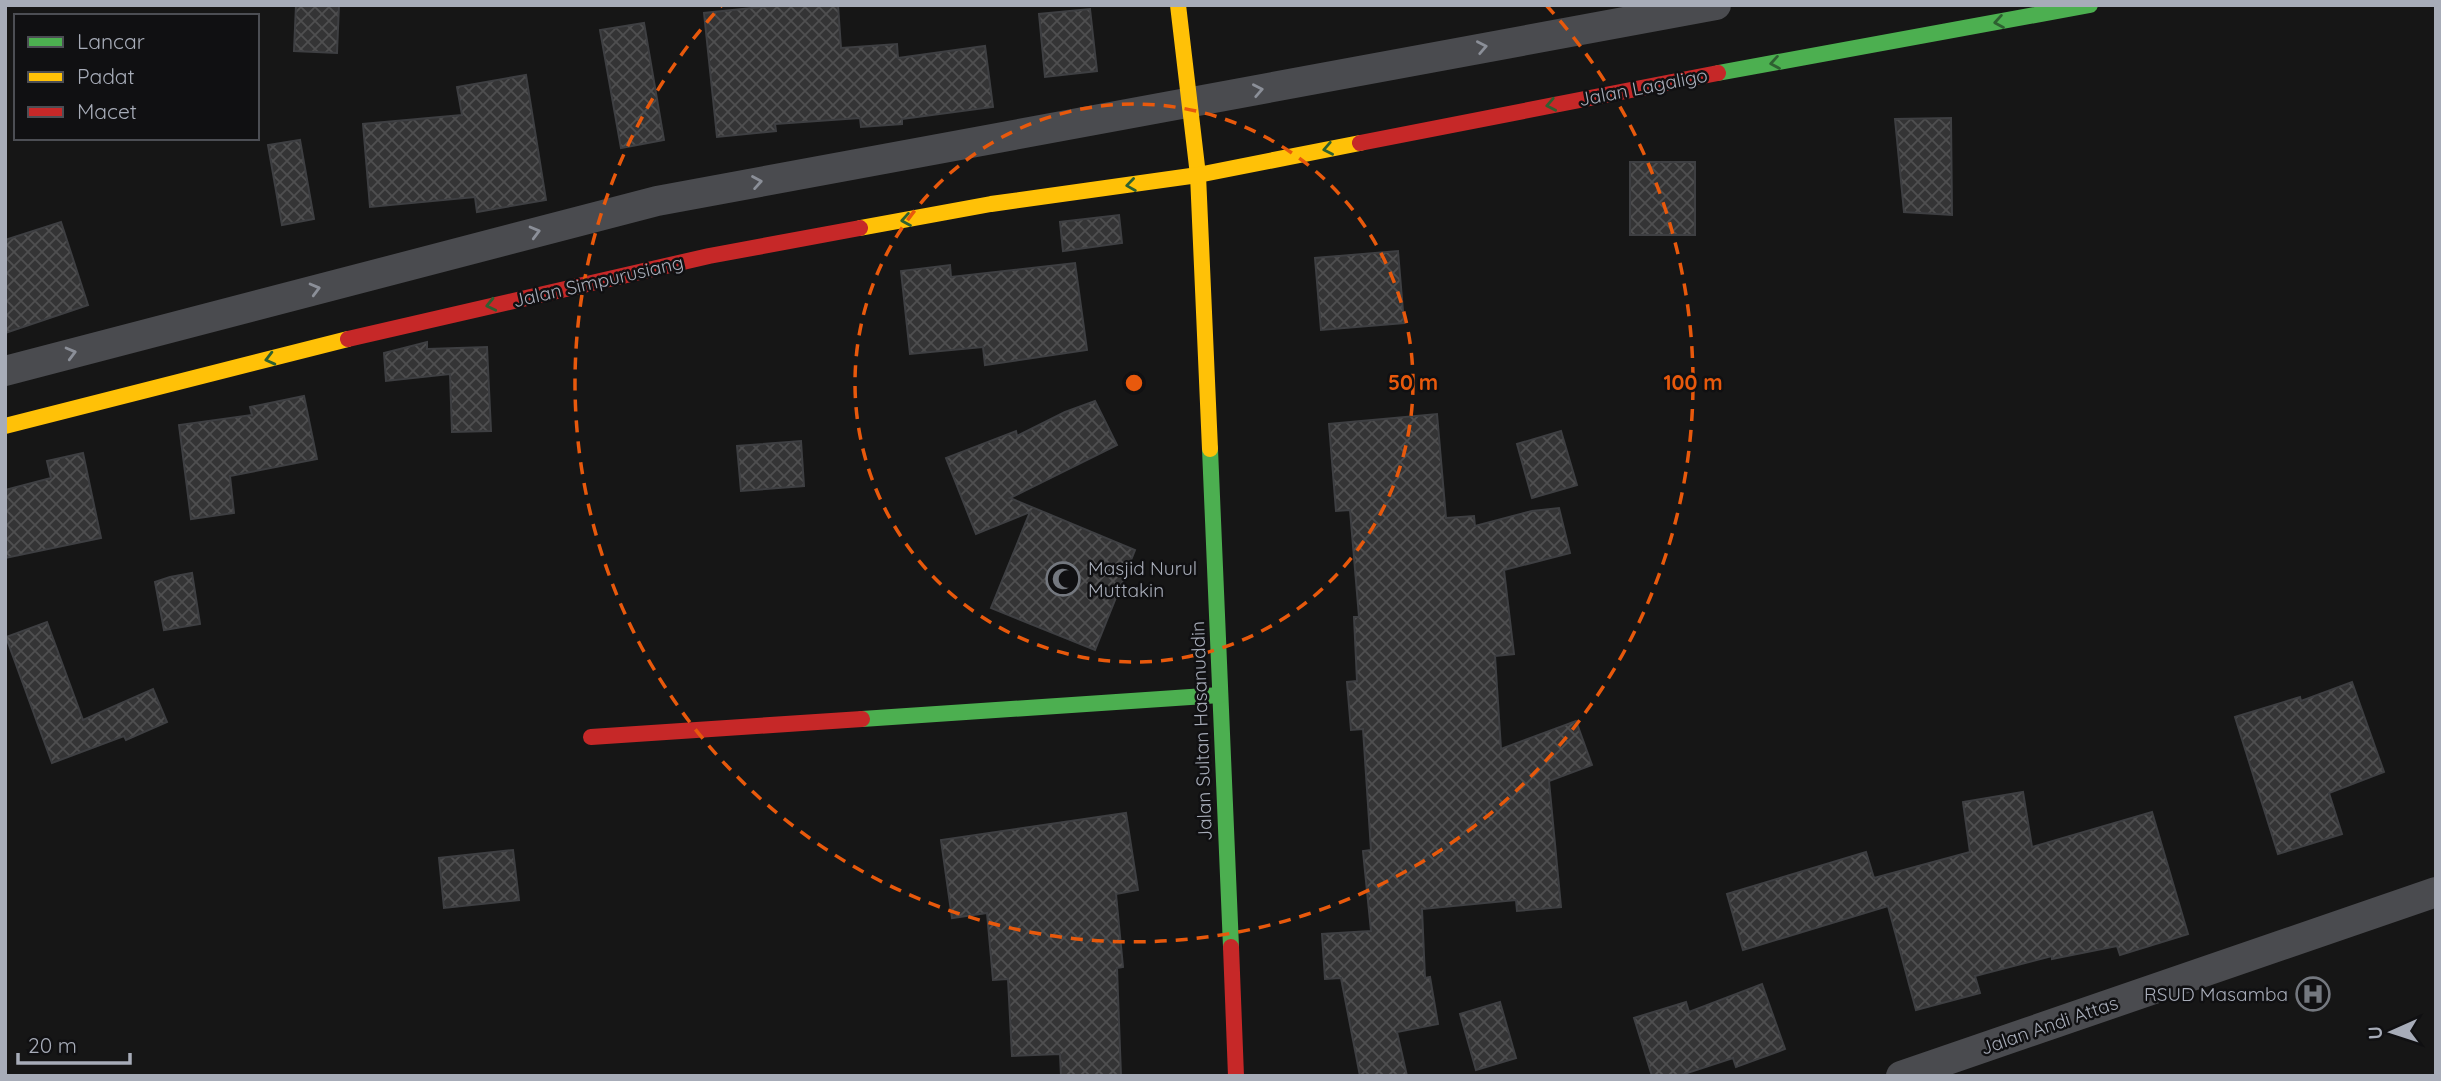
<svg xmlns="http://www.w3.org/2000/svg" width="2441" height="1081" font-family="Quicksand,sans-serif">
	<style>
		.building { fill: url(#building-cross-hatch); stroke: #3e3f42; stroke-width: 2 }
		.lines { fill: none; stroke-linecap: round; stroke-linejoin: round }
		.street { stroke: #4a4b4f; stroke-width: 30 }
		.fast { stroke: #4caf50; stroke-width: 16 }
		.slow { stroke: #ffc107; stroke-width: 16 }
		.jam { stroke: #c62828; stroke-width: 16 }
		.oneway { stroke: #2e6031 }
		.oneway2 { stroke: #8b8f98 }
		.ring { fill: none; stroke: #e8590c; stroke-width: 3.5; stroke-dasharray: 12 9 }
		.labels { text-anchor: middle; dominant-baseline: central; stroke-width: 5; stroke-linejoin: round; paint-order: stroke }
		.street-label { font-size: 19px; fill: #a7acb8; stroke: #101012 }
		.poi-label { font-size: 19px; fill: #a7acb8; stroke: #101012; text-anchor: start }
		.centre { fill: #e8590c; stroke: #101012; stroke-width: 3.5 }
		.ring-label { font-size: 21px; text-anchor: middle; font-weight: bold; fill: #e8590c; stroke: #101012; stroke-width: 5; stroke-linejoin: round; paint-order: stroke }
	</style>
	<defs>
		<pattern id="building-cross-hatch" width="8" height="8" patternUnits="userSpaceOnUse" patternTransform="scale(1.75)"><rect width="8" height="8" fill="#343435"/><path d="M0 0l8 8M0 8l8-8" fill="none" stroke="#4f4f50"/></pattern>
	</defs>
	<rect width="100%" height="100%" fill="#161616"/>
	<!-- building -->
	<g class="building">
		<polygon points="296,5 339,5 337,53 294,51"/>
		<polygon points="782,5 838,5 841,48 897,44 898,58 985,46 993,107 902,119 902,124 861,127 860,118 775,124 776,131 717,137 704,13"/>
		<polygon points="1090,9 1097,71 1045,77 1039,14"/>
		<polygon points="644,23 664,140 621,148 600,30"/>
		<polygon points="526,75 546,200 477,212 475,197 370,207 363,124 462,115 457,87"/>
		<polygon points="1951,118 1952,215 1904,212 1895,119"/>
		<polygon points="300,140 314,219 282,225 268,145"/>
		<rect x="1630" y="162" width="65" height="73"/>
		<polygon points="1119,215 1122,243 1063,251 1060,222"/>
		<polygon points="61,222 88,305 5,333 5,240"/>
		<polygon points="1398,251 1404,323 1321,330 1315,258"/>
		<polygon points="1075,263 1087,350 985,365 983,347 910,354 901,271 950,265 951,277"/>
		<polygon points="427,342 427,349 487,347 491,431 452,432 450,374 386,381 384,353"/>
		<polygon points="304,396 317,459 230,476 234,513 191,519 179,425 252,415 250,407"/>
		<polygon points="1095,401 1117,445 1010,498 1135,550 1095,650 991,608 1030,512 976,534 946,458 1016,431 1017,436 1065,412"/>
		<polygon points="1437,414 1446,518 1474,516 1475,526 1532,511 1559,508 1570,553 1504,570 1514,654 1495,656 1501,749 1576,721 1592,765 1549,781 1561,907 1517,911 1516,900 1422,909 1425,978 1430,977 1438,1024 1397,1032 1407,1076 1360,1076 1341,978 1325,979 1322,934 1371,931 1363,851 1371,850 1363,729 1351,730 1347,682 1357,681 1354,617 1359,617 1350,510 1336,511 1329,424"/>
		<polygon points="1561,431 1577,485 1532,498 1517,444"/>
		<polygon points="801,441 804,486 741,491 737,446"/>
		<polygon points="83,453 101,538 5,558 5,490 51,478 47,461"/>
		<polygon points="192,573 200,624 164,630 155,582 170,577"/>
		<polygon points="47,622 83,720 153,689 167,722 126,740 124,736 52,763 6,637"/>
		<polygon points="2352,682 2384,772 2329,793 2342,834 2278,854 2235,717 2300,697 2301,701"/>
		<polygon points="2023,792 2032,847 2152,812 2188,934 2120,955 2117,946 2052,959 2052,956 1975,976 1980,993 1916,1010 1888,906 1743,950 1727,894 1866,852 1874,878 1970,852 1963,802"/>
		<polygon points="1126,813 1138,890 1116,894 1123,967 1117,968 1121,1076 1061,1076 1060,1054 1012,1056 1008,979 993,980 987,913 952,918 941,840"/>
		<polygon points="513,850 519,900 444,908 439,858"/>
		<polygon points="1762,984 1785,1049 1736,1067 1733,1058 1678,1076 1652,1076 1634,1018 1686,1002 1689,1012"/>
		<polygon points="1500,1002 1516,1058 1476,1070 1460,1014"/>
	</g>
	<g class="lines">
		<!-- street -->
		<g class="street">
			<polyline points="5,371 657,201 1716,5"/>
			<polyline points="1901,1076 2436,892"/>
		</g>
		<!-- fast -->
		<g class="fast">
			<polyline points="1718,73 2090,5"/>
			<polyline points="1210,449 1231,947"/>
			<polyline points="862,719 1220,695"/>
		</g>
		<!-- slow -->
		<g class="slow">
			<polyline points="1178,5 1198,175 1210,449"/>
			<polyline points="860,228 991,204 1198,175 1360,143"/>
			<polyline points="5,426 348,339"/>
		</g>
		<!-- jam -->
		<g class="jam">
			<polyline points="1360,143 1718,73"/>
			<polyline points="348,339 709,256 860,228"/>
			<polyline points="591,737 862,719"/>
			<polyline points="1231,947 1236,1076"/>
		</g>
	</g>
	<!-- one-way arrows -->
	<defs><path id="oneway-chevron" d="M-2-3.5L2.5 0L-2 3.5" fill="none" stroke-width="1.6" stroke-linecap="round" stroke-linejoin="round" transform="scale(1.75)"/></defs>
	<g class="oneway">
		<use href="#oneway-chevron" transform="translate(1999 22) rotate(170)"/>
		<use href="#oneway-chevron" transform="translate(1775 63) rotate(170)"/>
		<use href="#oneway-chevron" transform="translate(1551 105) rotate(169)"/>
		<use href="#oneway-chevron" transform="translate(1328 149) rotate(169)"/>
		<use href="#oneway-chevron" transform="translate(1131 185) rotate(172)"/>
		<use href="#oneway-chevron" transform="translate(906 220) rotate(170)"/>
		<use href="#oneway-chevron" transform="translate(491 305) rotate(167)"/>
		<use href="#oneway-chevron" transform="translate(270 359) rotate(166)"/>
	</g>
	<g class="oneway2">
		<use href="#oneway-chevron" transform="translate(1482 47) rotate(-11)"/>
		<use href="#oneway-chevron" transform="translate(1258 90) rotate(-11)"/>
		<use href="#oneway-chevron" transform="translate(757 182) rotate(-10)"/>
		<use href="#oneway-chevron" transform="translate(535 232) rotate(-15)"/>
		<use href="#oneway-chevron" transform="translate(315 289) rotate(-15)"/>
		<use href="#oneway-chevron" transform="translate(71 353) rotate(-15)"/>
	</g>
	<!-- distance rings -->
	<g class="ring">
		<circle cx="1134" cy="383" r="279"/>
		<path d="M1546 5A559 559 0 1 1 722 5"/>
	</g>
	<!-- icons -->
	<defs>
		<symbol id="mosque-ring" viewBox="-11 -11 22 22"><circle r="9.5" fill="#101012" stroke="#74787f" stroke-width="1.5"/><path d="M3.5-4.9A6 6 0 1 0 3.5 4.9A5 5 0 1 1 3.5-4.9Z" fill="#74787f"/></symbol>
		<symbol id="hospital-ring" viewBox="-11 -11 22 22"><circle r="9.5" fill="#101012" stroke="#74787f" stroke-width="1.5"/><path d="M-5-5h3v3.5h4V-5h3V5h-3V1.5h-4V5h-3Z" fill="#74787f"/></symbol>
	</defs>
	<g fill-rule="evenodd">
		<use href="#mosque-ring" x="1044" y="560" width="38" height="38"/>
		<use href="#hospital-ring" x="2294" y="975" width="38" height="38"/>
	</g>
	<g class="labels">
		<!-- street labels -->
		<g class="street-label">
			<text transform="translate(1643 87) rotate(-11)">Jalan Lagaligo</text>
			<text transform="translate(598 281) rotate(-13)">Jalan Simpurusiang</text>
			<text transform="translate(1201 731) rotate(-92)">Jalan Sultan Hasanuddin</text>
			<text transform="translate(2049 1025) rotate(-19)">Jalan Andi Attas</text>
		</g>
		<!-- poi labels -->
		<g class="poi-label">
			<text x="1088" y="568">Masjid Nurul<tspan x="1088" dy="22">Muttakin</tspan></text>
			<text x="2288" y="994" text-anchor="end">RSUD Masamba</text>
		</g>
	</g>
	<circle cx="1134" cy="383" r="10" class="centre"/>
	<g class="ring-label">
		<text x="1413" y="390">50 m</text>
		<text x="1693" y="390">100 m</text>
	</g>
	<!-- border -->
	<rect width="2441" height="1081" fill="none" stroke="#a7acb8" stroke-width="14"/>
	<!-- legend -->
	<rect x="14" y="14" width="245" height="126" fill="#101012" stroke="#4c4e54" stroke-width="2"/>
	<rect x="28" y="37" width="35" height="10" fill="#4caf50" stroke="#4c4e54" stroke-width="2"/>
	<text x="77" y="49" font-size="21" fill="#a7acb8">Lancar</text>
	<rect x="28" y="72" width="35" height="10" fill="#ffc107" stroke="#4c4e54" stroke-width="2"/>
	<text x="77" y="84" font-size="21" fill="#a7acb8">Padat</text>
	<rect x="28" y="107" width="35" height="10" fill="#c62828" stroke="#4c4e54" stroke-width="2"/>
	<text x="77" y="119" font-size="21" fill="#a7acb8">Macet</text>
	<!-- north arrow -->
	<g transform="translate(2392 1032) rotate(267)" stroke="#101012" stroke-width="5" paint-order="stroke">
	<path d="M0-5L12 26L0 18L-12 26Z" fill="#a7acb8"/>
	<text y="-10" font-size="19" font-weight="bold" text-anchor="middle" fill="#a7acb8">U</text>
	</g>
	<!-- scale -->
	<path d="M18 1053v10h112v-10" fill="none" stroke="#a7acb8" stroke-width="3.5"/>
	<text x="28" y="1053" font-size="21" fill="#a7acb8" stroke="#101012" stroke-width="5" paint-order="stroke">20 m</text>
</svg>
